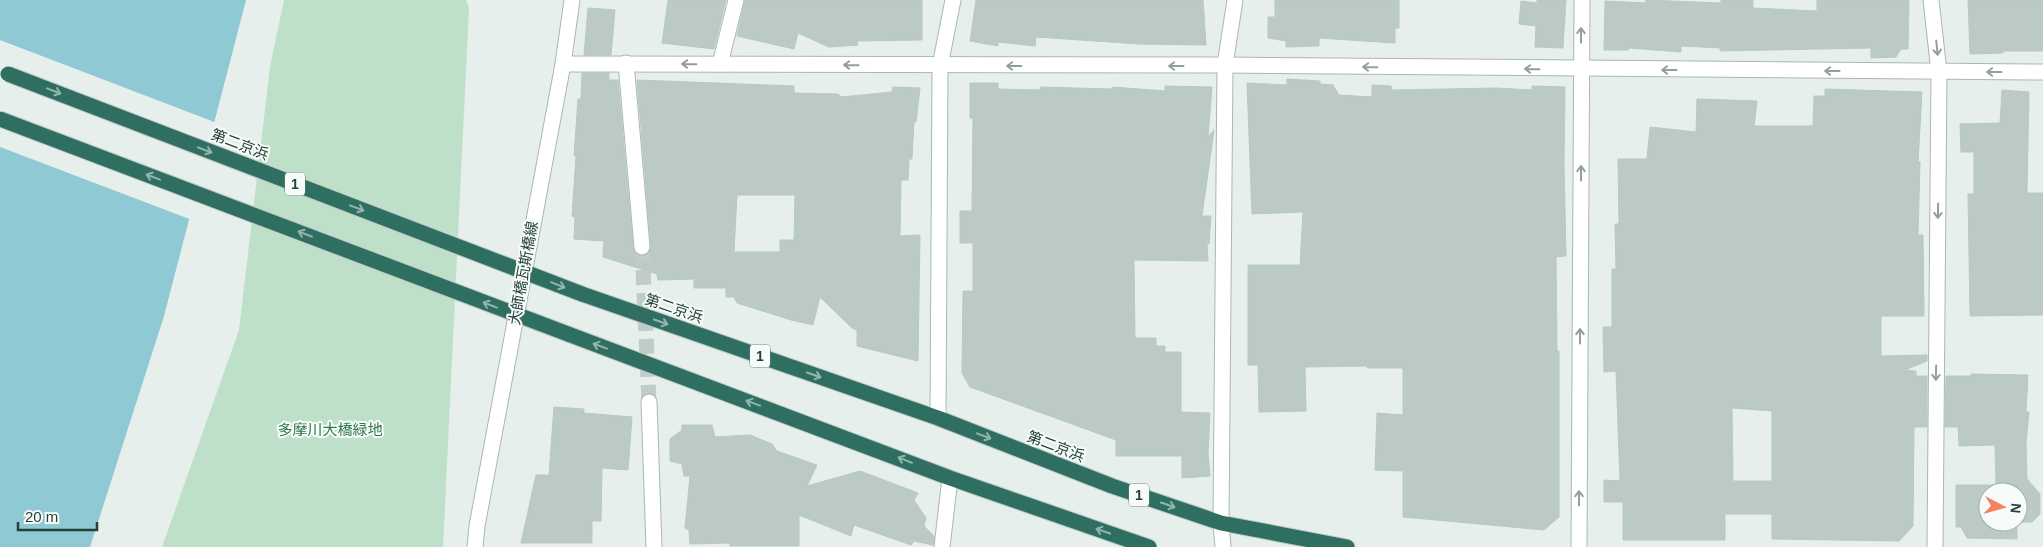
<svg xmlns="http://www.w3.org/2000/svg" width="2043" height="547" font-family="Arial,'Noto Sans JP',sans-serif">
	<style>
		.green { fill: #bfe0c8 }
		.water { fill: #8ec9d4 }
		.pier { fill: #e6efeb }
		.building { fill: #bbcac4; stroke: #b8c9c2; fill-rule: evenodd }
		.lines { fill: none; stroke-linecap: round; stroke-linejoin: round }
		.minor-tunnel { stroke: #bfccc8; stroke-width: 15; stroke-dasharray: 15 8; stroke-linecap: butt }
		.minor-casing { stroke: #a8b8b2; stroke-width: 17 }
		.highway-casing { stroke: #c2cac8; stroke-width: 17 }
		.minor { stroke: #fff; stroke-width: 15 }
		.highway { stroke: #2f6f62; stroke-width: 15 }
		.highway-bridge-casing { stroke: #c2cac8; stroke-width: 17; stroke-linecap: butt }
		.highway-bridge { stroke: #2f6f62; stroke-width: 15 }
		.oneway { stroke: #92a09c }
		.oneway2 { stroke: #93b5ae }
		.labels { text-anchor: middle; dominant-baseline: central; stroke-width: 4; stroke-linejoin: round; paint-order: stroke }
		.shield { fill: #f7fbf9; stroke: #637a73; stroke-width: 1 }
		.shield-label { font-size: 14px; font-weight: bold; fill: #24423a }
		.street-label { font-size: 15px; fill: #24423a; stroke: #f7fbf9 }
		.park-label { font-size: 15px; fill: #2d7a4b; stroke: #f7fbf9 }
	</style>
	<rect width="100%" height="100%" fill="#e6efeb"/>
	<!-- green -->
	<polygon class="green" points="284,0 466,0 469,8 443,547 162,547 239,330 270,67"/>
	<!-- water -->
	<polygon class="water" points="0,0 246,0 164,316 90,547 0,547"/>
	<!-- pier -->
	<polygon class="pier" points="0,40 217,123 192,220 0,147"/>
	<!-- building -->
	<g class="building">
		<polygon points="668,0 726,0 714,49 662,43"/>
		<polygon points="745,0 922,0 922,40 857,41 858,45 829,47 798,33 794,49 737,36"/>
		<polygon points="976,0 1203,0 1206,45 1139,44 1036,37 1035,46 998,42 998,46 970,41"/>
		<polygon points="1275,0 1399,0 1399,28 1395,28 1395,43 1319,38 1319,46 1286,47 1286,41 1268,38 1268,17 1275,17"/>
		<polygon points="1537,0 1566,0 1563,48 1535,47 1536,26 1519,24 1521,1 1537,3"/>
		<polygon points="1646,0 1721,3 1721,0 1753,0 1753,8 1817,11 1817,0 1909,0 1908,49 1901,49 1896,57 1871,58 1871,48 1720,51 1720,48 1681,46 1681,52 1629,48 1628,50 1604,50 1605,1 1645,3"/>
		<polygon points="1968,0 2043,0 2043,51 2003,51 2003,53 1970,54"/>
		<polygon points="588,8 615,10 611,55 584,55"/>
		<path d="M582,73H609V80H618L633,248L635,253L642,256L648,254L651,246L637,80L794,86V93L838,94L841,97L892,92L893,87L920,88L916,122L914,121L912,159H909L908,180H901L900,236L920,235L918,361L857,346V330L852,328L820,297L813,325L791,320L737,303L734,297H726V288H694V279L658,280L657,274L603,257L604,241L574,239L575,217L572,216L576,156H574L578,99H581ZM737,195H795L794,240H780V252H734Z"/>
		<polygon points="1287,79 1320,81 1320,84 1333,85 1339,95 1372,97 1372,85 1391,86 1392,90 1496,88 1532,90 1532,86 1565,87 1564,163 1566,256 1556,257 1557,351 1559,351 1559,517 1544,530 1403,517 1403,471 1375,470 1377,413 1403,415 1403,368 1367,368 1367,366 1305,367 1306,411 1259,412 1258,365 1248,365 1248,265 1300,265 1303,212 1252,214 1247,83 1287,85"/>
		<polygon points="970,83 998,83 998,89 1040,90 1040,87 1112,89 1113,87 1165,91 1165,86 1212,87 1208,137 1214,130 1202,216 1211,216 1209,244 1207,243 1208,261 1134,260 1135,338 1156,338 1156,346 1165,346 1165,352 1181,352 1181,412 1210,413 1208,452 1210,476 1182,478 1182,456 1116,456 1116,440 970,387 962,373 963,291 973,291 973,243 960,243 960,211 972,211 973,118 970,118"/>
		<path d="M1825,89L1922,92L1918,162H1920L1918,235H1923L1924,316H1881V356L1927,355V361L1905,370L1916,371V376H1927V427H1914L1913,526L1899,541L1772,539V514H1725V540H1623V502H1604V480L1620,481L1616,371L1604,372L1603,327H1612V269H1616L1615,224H1619L1618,159H1647L1650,127L1696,132L1697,99L1757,101L1754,126H1813L1814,96H1825ZM1732,408L1772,411V481H1733Z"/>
		<polygon points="2002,90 2029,92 2027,193 2043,193 2043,315 1970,316 1968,194 1974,194 1974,152 1961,152 1960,124 2000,123"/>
		<path d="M1971,374L2028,375L2026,412H2029L2026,444L2027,479L2040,494V514L2032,522H2017V539L1967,538L1961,527H1956V485H1996L1995,445L1959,446L1958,427H1945L1946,376H1971ZM1988,492H2018V522H1988Z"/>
		<polygon points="554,407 584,409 584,413 632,417 628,470 602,468 601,521 592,521 592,543 521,543 536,475 549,475"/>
		<polygon points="682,425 712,425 715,437 750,435 772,444 777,451 817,465 807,486 860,471 918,493 914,500 926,518 924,526 934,536 933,545 914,541 911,545 854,525 851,536 799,515 799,546 730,546 730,543 690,544 689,530 685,528 690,476 684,476 682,464 670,461 670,439 682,430"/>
	</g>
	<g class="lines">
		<!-- minor-tunnel -->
		<polyline class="minor-tunnel" points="642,247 649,402"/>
		<defs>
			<g id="minor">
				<polyline points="1931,0 1939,72 1935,547"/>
				<polyline points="626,63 642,247"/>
				<polyline points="563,64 1225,65 2043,72"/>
				<polyline points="720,64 736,0"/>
				<polyline points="649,402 654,547"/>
				<polyline points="938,418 940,66 953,0"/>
				<polyline points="475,547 477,526 563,64 572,0"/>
				<polyline points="942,547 950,478"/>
				<polyline points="1223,547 1221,523 1225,65 1235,0"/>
				<polyline points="1579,547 1582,0"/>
			</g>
			<g id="highway">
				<polyline points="582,294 938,418 1112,486 1221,523 1347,547"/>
				<polyline points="568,334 950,478 1149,547"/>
			</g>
		</defs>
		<!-- minor casing -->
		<use href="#minor" class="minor-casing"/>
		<!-- highway casing -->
		<use href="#highway" class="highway-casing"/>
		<!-- minor -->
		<use href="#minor" class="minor"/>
		<!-- highway -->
		<use href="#highway" class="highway"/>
		<defs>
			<g id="highway-bridge">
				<polyline points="8,74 582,294"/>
				<polyline points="0,119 568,334"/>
			</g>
		</defs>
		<!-- highway-bridge casing -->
		<use href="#highway-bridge" class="highway-bridge-casing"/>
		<!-- highway-bridge -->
		<use href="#highway-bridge" class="highway-bridge"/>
	</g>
	<!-- one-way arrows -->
	<defs><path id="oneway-shaft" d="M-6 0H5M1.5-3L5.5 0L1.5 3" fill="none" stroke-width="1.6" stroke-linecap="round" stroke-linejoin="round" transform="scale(1.25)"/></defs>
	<g class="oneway">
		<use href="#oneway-shaft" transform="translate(1581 35) rotate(-90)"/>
		<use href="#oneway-shaft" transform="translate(1937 48) rotate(84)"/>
		<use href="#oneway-shaft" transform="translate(689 64) rotate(-179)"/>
		<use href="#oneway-shaft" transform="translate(851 65) rotate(-179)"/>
		<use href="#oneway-shaft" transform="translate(1014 66) rotate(180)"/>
		<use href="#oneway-shaft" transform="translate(1176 66) rotate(180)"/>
		<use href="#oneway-shaft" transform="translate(1370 67) rotate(-179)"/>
		<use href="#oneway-shaft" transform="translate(1532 69) rotate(-179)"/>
		<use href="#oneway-shaft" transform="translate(1669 70) rotate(-180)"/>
		<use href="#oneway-shaft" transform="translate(1832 71) rotate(-180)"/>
		<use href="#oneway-shaft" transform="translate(1994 72) rotate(-180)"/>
		<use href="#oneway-shaft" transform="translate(1581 173) rotate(-90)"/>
		<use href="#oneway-shaft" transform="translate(1938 211) rotate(91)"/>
		<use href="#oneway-shaft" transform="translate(1580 336) rotate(-90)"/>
		<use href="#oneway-shaft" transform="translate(1936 373) rotate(91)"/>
		<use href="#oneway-shaft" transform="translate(1579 498) rotate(-90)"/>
	</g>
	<g class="oneway2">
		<use href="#oneway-shaft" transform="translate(54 91) rotate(21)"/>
		<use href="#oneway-shaft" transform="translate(205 150) rotate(21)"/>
		<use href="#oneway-shaft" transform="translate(153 177) rotate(-159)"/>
		<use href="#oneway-shaft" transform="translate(357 208) rotate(21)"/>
		<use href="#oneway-shaft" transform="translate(305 234) rotate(-159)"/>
		<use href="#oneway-shaft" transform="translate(558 285) rotate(22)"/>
		<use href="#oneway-shaft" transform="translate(490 305) rotate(-159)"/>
		<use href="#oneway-shaft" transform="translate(661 322) rotate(19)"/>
		<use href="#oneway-shaft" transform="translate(600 346) rotate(-160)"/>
		<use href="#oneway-shaft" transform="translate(814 375) rotate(19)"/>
		<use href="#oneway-shaft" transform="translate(753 403) rotate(-160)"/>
		<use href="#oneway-shaft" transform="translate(984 436) rotate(21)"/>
		<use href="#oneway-shaft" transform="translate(905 460) rotate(-158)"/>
		<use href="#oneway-shaft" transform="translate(1168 505) rotate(19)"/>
		<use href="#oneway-shaft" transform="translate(1103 531) rotate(-161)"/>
	</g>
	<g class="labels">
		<!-- shield labels -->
		<g class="shield">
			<rect x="285" y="172.5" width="20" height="23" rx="4"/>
			<rect x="750" y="344.5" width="20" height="23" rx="4"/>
			<rect x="1129" y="483.5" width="20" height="23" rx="4"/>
		</g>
		<g class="shield-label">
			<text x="295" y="184">1</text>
			<text x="760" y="356">1</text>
			<text x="1139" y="495">1</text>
		</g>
		<!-- street labels -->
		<g class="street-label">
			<text transform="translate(240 144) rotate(21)">第二京浜</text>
			<text transform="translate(523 273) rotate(-80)">大師橋瓦斯橋線</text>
			<text transform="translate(674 308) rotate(19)">第二京浜</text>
			<text transform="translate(1056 446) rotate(21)">第二京浜</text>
		</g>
		<!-- park labels -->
		<g class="park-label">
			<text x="330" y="429">多摩川大橋緑地</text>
		</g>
	</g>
	<!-- north arrow -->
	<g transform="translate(2003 507) rotate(96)"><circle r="24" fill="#f7fbf9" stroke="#a3b1ad"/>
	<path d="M0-4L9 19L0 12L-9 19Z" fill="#f4845f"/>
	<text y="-8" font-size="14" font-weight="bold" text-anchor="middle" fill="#24423a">N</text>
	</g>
	<!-- scale -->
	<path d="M18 522v8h79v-8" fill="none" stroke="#24423a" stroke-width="2.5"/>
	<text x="25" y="522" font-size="15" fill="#24423a" stroke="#f7fbf9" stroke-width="4" paint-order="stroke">20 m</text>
</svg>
